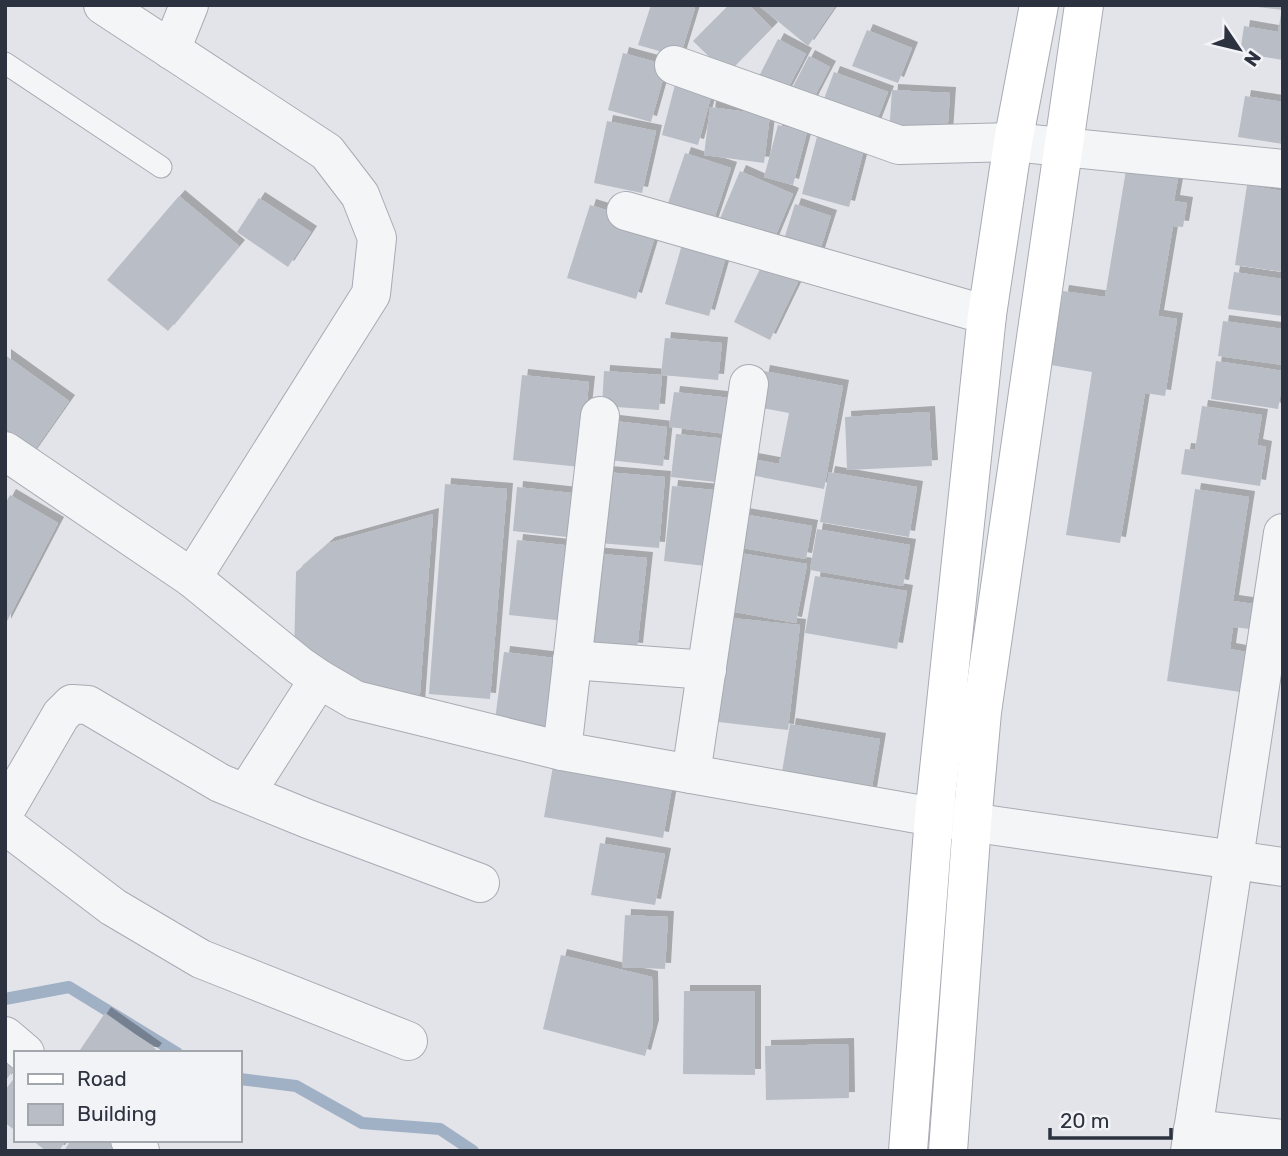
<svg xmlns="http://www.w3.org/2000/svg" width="1288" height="1156" font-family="Rubik,sans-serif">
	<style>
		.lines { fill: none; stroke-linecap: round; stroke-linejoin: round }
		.stream { stroke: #a0b0c5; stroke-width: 12 }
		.building { fill: #b9bdc5; filter: url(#shadow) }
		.service-casing { stroke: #a8abb3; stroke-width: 23 }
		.minor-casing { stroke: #a8abb3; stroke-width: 40 }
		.secondary-casing { stroke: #a8abb3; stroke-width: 40 }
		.service { stroke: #f4f5f7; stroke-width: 21 }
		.minor { stroke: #f4f5f7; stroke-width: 38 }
		.secondary { stroke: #fff; stroke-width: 38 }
	</style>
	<defs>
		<filter id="shadow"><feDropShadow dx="6" dy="-6" stdDeviation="0" flood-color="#0004"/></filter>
	</defs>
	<rect width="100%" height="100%" fill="#e2e4e9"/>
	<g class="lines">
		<!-- stream -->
		<g class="stream">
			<polyline points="5,999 69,987 177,1053"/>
			<polyline points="240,1079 296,1086 362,1123 440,1129 473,1151"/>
		</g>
	</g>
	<!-- building -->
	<g class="building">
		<polygon points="651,5 685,5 695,8 680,57 638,45"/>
		<polygon points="729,5 749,5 772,28 727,74 693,41"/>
		<polygon points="758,5 836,5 808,46"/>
		<polygon points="1259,5 1283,5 1283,10 1258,7"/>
		<polygon points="1281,14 1283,14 1283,60 1240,53 1244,26 1278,32"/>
		<polygon points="867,30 912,48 898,83 852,66"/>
		<polygon points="778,39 806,54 782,100 754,86"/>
		<polygon points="623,53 667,65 651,122 608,110"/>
		<polygon points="809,56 830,67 807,111 786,100"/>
		<polygon points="834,72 888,92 874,128 821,107"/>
		<polygon points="678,73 715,82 698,145 662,135"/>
		<polygon points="892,90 950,93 947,137 889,134"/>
		<polygon points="1245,96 1283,102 1283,144 1238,137"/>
		<polygon points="710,107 770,115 764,163 704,155"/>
		<polygon points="607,121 656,131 642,193 594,183"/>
		<polygon points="778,125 807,132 793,185 764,177"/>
		<polygon points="818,133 865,145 849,207 802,194"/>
		<polygon points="685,153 731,168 710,231 664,215"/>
		<polygon points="1127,164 1179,173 1174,201 1187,203 1183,227 1173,226 1158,316 1177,319 1165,396 1145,393 1120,543 1066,535 1092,372 1051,365 1063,291 1105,297"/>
		<polygon points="740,171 793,194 769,251 716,228"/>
		<polygon points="1247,185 1283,191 1283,272 1235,265"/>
		<polygon points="179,196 239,246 168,331 107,280"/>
		<polygon points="259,198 311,232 288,267 237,232"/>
		<polygon points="795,204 831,216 816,263 780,252"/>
		<polygon points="590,205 658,226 636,299 567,278"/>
		<polygon points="683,241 727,253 709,316 665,304"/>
		<polygon points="762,265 798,282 770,340 734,322"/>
		<polygon points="1234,272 1283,279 1283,316 1228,309"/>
		<polygon points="1223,321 1283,329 1283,365 1218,356"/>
		<polygon points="665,338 722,343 718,380 661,375"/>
		<polygon points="5,355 69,401 29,458 5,441"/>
		<polygon points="1216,361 1283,371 1283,392 1281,391 1278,409 1211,399"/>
		<polygon points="604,371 662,375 659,410 602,406"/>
		<polygon points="764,371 843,386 824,489 745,474 747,458 779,464 789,413 757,407"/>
		<polygon points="522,375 589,382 580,467 513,460"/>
		<polygon points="674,392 731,398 727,434 669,427"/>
		<polygon points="1202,406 1262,415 1257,445 1266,447 1260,486 1181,474 1185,449 1195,450"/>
		<polygon points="929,412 932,466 847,470 845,417"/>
		<polygon points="605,420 667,427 663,466 600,459"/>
		<polygon points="676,434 728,439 724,483 671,477"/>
		<polygon points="605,472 665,477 659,548 599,543"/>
		<polygon points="829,472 917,487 909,537 820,522"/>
		<polygon points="445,484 507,489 490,699 429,694"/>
		<polygon points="672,486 714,490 705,566 664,561"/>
		<polygon points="517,487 581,494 576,538 513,531"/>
		<polygon points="1195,489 1249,497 1233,601 1254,604 1250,629 1233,627 1230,649 1246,652 1240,692 1167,681"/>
		<polygon points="10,495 58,523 5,625 5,504"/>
		<polygon points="737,513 812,526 806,559 731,546"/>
		<polygon points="433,514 419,707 294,655 296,572 329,543"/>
		<polygon points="817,529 910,545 903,586 810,570"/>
		<polygon points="517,540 573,546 565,621 509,615"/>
		<polygon points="728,551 807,564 796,623 718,609"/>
		<polygon points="591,553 647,558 637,649 582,643"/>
		<polygon points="815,576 907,591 897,649 805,633"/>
		<polygon points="721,617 800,625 788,730 710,721"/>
		<polygon points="504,652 563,659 554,734 494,727"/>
		<polygon points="790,724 880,739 870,799 780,784"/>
		<polygon points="555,755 674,776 663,838 544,817"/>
		<polygon points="600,843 665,854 655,905 591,895"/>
		<polygon points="625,915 668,917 665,969 622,967"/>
		<polygon points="561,955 652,977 653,1026 645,1056 543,1029"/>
		<polygon points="684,991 755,991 755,1075 683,1074"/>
		<polygon points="105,1013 156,1049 153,1053 78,1053"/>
		<polygon points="848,1044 849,1098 766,1100 765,1046"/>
		<polygon points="5,1045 16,1067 5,1081"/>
		<polygon points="16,1076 16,1131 5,1123 5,1090"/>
		<polygon points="32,1140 66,1140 59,1151 46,1151"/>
		<polygon points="71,1140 120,1140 117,1151 64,1151"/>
	</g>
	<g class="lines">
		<defs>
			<polyline id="service" points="5,63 161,167"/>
			<g id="minor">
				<polyline points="103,5 327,152 360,195 377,238 371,294 192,578"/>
				<polyline points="171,50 189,5"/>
				<polyline points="674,65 899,145 1013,142 1283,169"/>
				<polyline points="626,211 987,315"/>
				<polyline points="5,451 192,578 300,666 319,679 355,700 562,751 691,774 934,817 1283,867"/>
				<polyline points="572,660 707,670"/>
				<polyline points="562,751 600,416"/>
				<polyline points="691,774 749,384"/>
				<polyline points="246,793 319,679"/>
				<polyline points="5,811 61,715 72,704 88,705 220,783 308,819 480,883"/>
				<polyline points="5,825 113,907 201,959 408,1041"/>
				<polyline points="5,1036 25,1053"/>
				<polyline points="1193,1129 1283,1139"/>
				<polyline points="130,1140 139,1148 140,1151"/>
				<polyline points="1190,1151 1283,533"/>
			</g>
			<g id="secondary">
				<polyline points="908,1151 934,817 987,315 1013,142 1039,5"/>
				<polyline points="948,1151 972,823 982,712 1084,5"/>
			</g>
		</defs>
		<!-- service casing -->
		<use href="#service" class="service-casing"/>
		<!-- minor casing -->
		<use href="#minor" class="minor-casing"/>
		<!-- secondary casing -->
		<use href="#secondary" class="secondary-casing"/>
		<!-- service -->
		<use href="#service" class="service"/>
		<!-- minor -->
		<use href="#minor" class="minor"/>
		<!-- secondary -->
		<use href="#secondary" class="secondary"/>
	</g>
	<!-- border -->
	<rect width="1288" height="1156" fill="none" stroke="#2c323f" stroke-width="14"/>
	<!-- legend -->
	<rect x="14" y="1051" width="228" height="91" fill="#f1f3f6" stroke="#a2a6ad" stroke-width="2"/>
	<rect x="28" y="1074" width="35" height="10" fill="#ffffff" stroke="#a2a6ad" stroke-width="2"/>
	<text x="77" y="1086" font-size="21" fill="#2c323f">Road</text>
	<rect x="28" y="1104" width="35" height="21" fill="#b9bdc5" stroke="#a2a6ad" stroke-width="2"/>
	<text x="77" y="1121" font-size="21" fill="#2c323f">Building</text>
	<!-- north arrow -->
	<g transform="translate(1239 49) rotate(125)" stroke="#f1f3f6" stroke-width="5" paint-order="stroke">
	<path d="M0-5L12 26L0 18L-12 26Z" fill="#2c323f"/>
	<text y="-10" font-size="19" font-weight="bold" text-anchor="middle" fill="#2c323f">N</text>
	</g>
	<!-- scale -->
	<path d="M1050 1128v10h121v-10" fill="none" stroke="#2c323f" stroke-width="3.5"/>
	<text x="1060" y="1128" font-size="21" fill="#2c323f" stroke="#f1f3f6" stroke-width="5" paint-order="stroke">20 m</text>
</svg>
